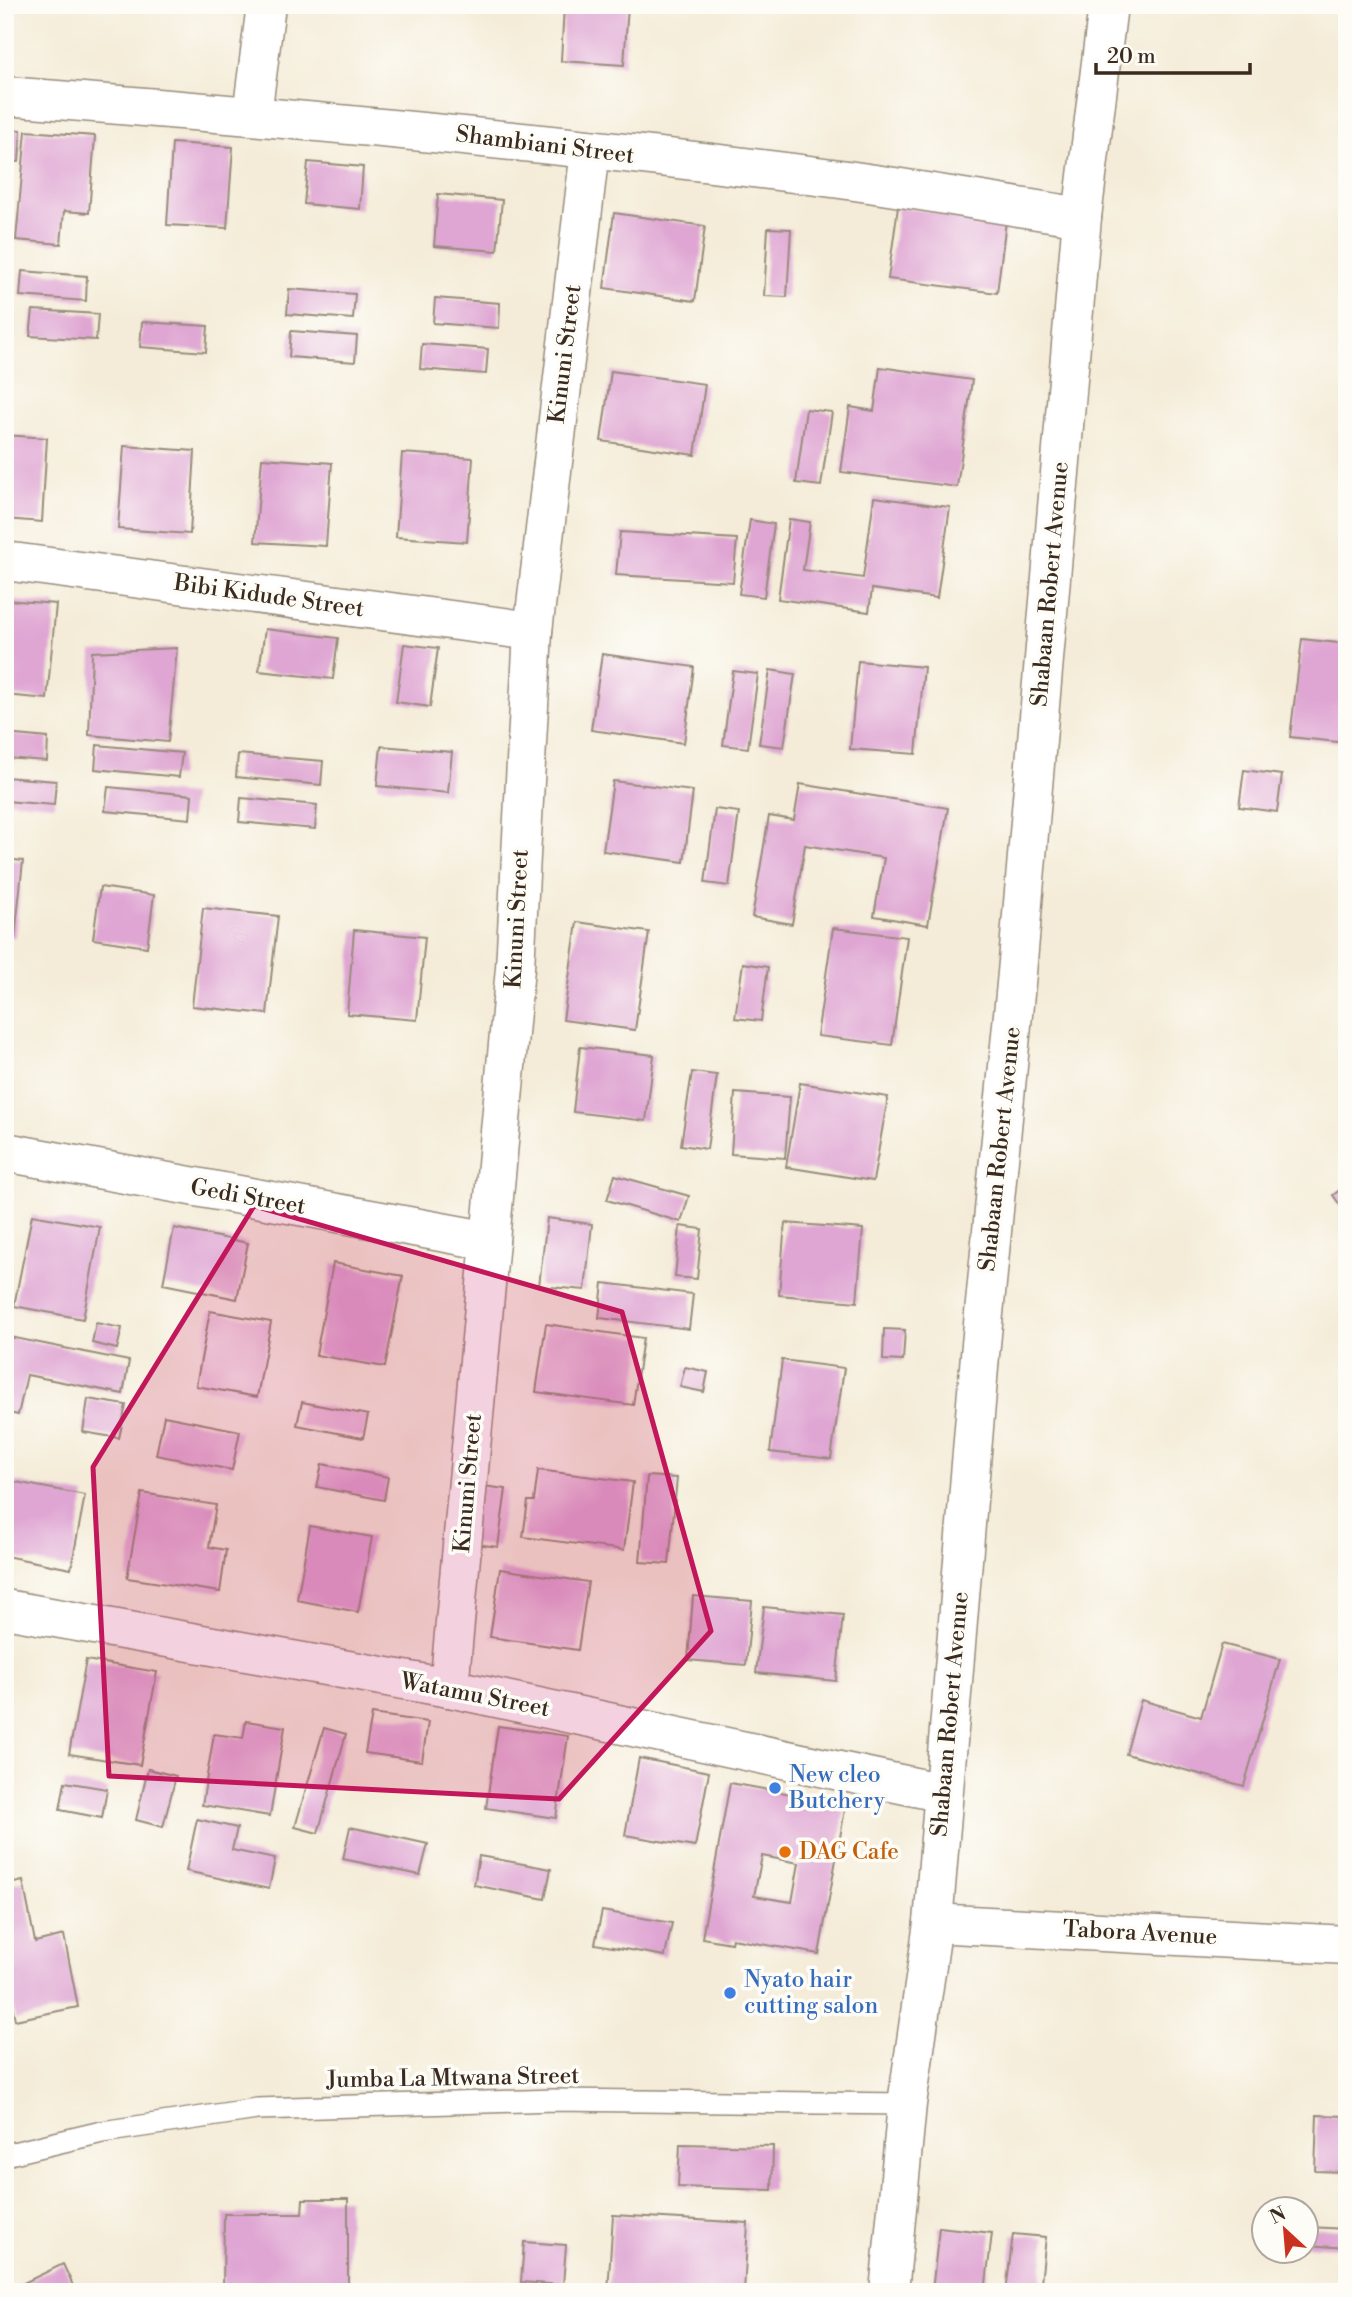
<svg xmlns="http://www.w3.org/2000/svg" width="1352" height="2297" font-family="'Libre Bodoni',serif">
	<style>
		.building { fill: #dfa6d3; fill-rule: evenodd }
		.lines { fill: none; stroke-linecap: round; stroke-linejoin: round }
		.service-casing { stroke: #988b7b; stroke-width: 24 }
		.minor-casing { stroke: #988b7b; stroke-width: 41 }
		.tertiary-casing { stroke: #988b7b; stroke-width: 41 }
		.service { stroke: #fff; stroke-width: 21 }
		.minor { stroke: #fff; stroke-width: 38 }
		.tertiary { stroke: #fff; stroke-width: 38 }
		.marked { fill: #c2185b; fill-opacity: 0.2; stroke: #c2185b; stroke-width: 5; stroke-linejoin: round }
		.shop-dot { fill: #3f7fe0; stroke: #fdfcf7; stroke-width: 2.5 }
		.food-dot { fill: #e8710a; stroke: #fdfcf7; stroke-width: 2.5 }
		.labels { text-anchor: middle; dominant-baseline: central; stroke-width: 7; stroke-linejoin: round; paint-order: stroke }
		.street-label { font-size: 23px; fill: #3b2a1e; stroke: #fdfcf7 }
		.shop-label { font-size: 23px; fill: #366cbe; stroke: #fdfcf7; text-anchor: start }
		.food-label { font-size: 23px; fill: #c56008; stroke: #fdfcf7; text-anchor: start }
	</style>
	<rect width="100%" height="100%" fill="#fdfcf7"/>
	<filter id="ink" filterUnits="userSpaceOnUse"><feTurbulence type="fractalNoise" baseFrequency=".0143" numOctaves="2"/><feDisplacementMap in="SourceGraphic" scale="14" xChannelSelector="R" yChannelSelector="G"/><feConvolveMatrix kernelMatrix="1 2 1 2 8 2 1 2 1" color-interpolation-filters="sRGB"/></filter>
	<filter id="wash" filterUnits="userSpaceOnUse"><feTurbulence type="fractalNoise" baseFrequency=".00686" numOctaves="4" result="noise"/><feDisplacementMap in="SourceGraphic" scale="28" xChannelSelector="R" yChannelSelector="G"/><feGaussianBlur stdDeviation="1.57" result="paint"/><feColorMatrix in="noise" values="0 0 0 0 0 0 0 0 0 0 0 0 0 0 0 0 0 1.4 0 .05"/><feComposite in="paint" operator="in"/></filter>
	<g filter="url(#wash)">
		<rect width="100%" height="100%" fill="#f4ecd8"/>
		<g id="blocks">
			<!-- building -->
			<g class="building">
				<polygon points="564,5 628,5 624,65 561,61"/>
				<polygon points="5,129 21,130 19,162 5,161"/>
				<polygon points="26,131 95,136 89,213 64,211 61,244 16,240"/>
				<polygon points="172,143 233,147 227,228 167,225"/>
				<polygon points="308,162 363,167 360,209 304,204"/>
				<polygon points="438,194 502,200 497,251 434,246"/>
				<polygon points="898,207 1006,221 997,293 888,279"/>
				<polygon points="614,213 705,226 695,301 604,288"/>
				<polygon points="768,228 791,229 787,297 764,296"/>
				<polygon points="22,271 87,276 86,301 20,296"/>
				<polygon points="289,289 355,294 353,319 287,314"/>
				<polygon points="435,298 500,303 499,328 433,323"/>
				<polygon points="33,310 98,314 96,340 30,336"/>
				<polygon points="142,322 208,326 206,352 140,347"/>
				<polygon points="291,331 357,336 355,362 289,357"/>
				<polygon points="422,344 488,349 486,374 420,369"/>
				<polygon points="880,367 972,380 957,487 841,472 850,407 874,411"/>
				<polygon points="611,371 705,384 695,455 601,441"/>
				<polygon points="806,409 832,412 821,486 796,483"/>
				<polygon points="5,435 47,438 42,522 5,519"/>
				<polygon points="124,446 195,451 190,534 118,529"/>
				<polygon points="402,453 473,458 467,542 396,537"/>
				<polygon points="262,458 332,463 326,546 255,542"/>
				<polygon points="874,497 950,507 937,598 872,589 869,612 778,599 789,519 810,522 803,570 863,578"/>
				<polygon points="750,520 774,524 764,597 739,594"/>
				<polygon points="620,532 737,539 733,582 616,575"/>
				<polygon points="5,600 56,604 47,699 5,695"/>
				<polygon points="265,629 338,638 333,679 259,671"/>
				<polygon points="1302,639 1347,644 1347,743 1290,737"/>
				<polygon points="404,644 438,648 430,707 396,702"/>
				<polygon points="177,648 168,742 89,735 92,652"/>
				<polygon points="602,654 694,667 684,743 591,730"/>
				<polygon points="858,661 924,667 916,754 850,749"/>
				<polygon points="770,670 795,674 784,747 759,744"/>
				<polygon points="733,671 758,674 748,748 723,745"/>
				<polygon points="5,734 48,738 47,761 5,758"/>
				<polygon points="97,745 182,753 179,777 95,769"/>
				<polygon points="381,746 452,752 448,793 377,786"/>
				<polygon points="238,754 323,761 321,785 236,777"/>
				<polygon points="1244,770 1282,775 1277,812 1239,807"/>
				<polygon points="5,777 56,781 54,805 5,801"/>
				<polygon points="613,781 693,791 684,862 603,851"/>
				<polygon points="800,784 948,808 928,925 874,916 884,858 805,845 792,924 752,917 769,816 794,820"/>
				<polygon points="108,787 192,795 190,819 105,811"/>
				<polygon points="241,798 317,805 315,829 239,822"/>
				<polygon points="715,809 739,812 729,886 705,883"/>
				<polygon points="5,859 23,861 15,937 5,936"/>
				<polygon points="100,887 154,895 147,947 93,939"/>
				<polygon points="203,908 278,916 267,1014 192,1006"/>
				<polygon points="577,922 649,932 635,1030 563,1020"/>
				<polygon points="833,928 907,937 892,1045 817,1036"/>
				<polygon points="354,930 425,937 417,1020 347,1014"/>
				<polygon points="743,963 768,967 761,1021 735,1018"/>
				<polygon points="580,1047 654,1055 646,1121 573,1112"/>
				<polygon points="692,1072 717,1075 707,1149 681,1145"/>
				<polygon points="800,1083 888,1097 873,1181 786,1167"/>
				<polygon points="735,1093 790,1097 785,1158 731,1154"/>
				<polygon points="615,1175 689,1196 681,1222 607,1200"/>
				<polygon points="1347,1185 1347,1215 1333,1195"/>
				<polygon points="32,1215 100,1227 83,1319 14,1306"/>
				<polygon points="547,1218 592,1224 585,1290 539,1286"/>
				<polygon points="785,1223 863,1229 857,1302 779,1295"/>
				<polygon points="680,1226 702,1229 697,1279 675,1277"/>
				<polygon points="174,1228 248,1243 237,1299 163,1284"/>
				<polygon points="333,1263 403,1276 385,1367 316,1355"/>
				<polygon points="603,1283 693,1294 689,1329 599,1318"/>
				<polygon points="210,1311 271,1322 257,1397 196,1386"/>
				<polygon points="96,1323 122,1328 117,1349 92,1343"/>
				<polygon points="546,1324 643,1338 633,1405 536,1392"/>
				<polygon points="884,1329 905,1330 903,1361 883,1360"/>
				<polygon points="5,1336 129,1361 123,1394 27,1375 18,1415 5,1412"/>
				<polygon points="782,1360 844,1368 831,1459 770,1452"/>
				<polygon points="685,1367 708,1372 704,1392 680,1387"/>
				<polygon points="88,1399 126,1405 119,1438 83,1432"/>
				<polygon points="302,1402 368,1415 363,1438 297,1425"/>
				<polygon points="164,1416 240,1431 232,1470 156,1455"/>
				<polygon points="322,1464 388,1477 384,1500 317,1487"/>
				<polygon points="538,1470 633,1482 624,1550 523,1537 528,1501 534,1501"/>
				<polygon points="647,1476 677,1478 669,1564 640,1562"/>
				<polygon points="5,1480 85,1495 71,1569 5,1556"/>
				<polygon points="476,1485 506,1489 498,1547 468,1543"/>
				<polygon points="142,1493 216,1505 209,1547 226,1550 220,1592 127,1578"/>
				<polygon points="310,1526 372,1537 358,1612 297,1600"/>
				<polygon points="500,1569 588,1582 578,1650 490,1637"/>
				<polygon points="693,1596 752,1601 746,1665 688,1660"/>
				<polygon points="764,1607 843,1615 836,1681 756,1673"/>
				<polygon points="1222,1644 1280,1659 1244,1786 1126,1754 1141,1700 1201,1717"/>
				<polygon points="86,1660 157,1672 140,1765 69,1754"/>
				<polygon points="372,1714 428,1722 422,1761 365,1753"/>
				<polygon points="246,1721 285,1727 270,1816 202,1805 214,1734 243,1738"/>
				<polygon points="498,1726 568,1736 556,1818 486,1808"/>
				<polygon points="324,1728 346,1734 318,1833 295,1827"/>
				<polygon points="639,1758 709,1772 695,1847 625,1835"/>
				<polygon points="148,1769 176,1776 163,1827 136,1820"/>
				<polygon points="65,1782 107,1789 102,1818 60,1810"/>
				<path d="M730,1783L846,1804L819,1954L732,1939L731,1943L702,1938ZM762,1856L799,1863L792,1902L754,1896Z"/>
				<polygon points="197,1819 237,1828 232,1850 275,1859 269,1889 186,1871"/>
				<polygon points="350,1827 428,1844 420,1875 343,1859"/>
				<polygon points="479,1856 551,1869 545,1899 474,1885"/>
				<polygon points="23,1881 35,1942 64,1935 78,2007 15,2020 5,1970 5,1885"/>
				<polygon points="602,1911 672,1923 665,1956 595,1944"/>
				<polygon points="1317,2115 1347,2116 1347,2172 1315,2171"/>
				<polygon points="680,2144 773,2146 772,2190 678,2187"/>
				<polygon points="303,2199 348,2199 348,2292 315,2292 315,2289 223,2292 224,2214 302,2214"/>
				<polygon points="613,2215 748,2223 744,2292 608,2292"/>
				<polygon points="939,2227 992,2233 985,2292 932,2292"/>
				<polygon points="1308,2227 1347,2229 1347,2248 1307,2245"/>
				<polygon points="1013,2234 1046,2237 1040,2292 1006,2292"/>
				<polygon points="524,2242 566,2245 563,2285 521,2282"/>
				<polygon points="63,2264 76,2292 5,2292"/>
			</g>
		</g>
	</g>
	<g filter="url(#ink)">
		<use href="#blocks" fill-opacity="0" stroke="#988b7b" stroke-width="2"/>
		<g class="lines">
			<defs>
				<polyline id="service" points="5,2155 102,2132 257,2109 554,2100 907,2104"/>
				<g id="minor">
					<path d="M5,96C284,117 563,143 840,179C921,190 1002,205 1082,217"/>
					<polyline points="252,115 266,5"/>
					<polyline points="5,561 533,631"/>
					<polyline points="5,1152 490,1241"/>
					<polyline points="5,1609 449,1688 943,1793"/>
					<polyline points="449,1688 515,968 533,631 590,150"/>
					<polyline points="933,1923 1347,1945"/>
				</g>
				<polyline id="tertiary" points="889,2292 907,2104 933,1923 980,1355 1017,973 1082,217 1108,5"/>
			</defs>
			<!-- service casing -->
			<use href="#service" class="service-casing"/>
			<!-- minor casing -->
			<use href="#minor" class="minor-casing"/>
			<!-- tertiary casing -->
			<use href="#tertiary" class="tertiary-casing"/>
			<!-- service -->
			<use href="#service" class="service"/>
			<!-- minor -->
			<use href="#minor" class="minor"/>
			<!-- tertiary -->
			<use href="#tertiary" class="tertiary"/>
		</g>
	</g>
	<!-- marked area -->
	<path class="marked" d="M254,1206L622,1312L711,1631L559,1799L109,1776L93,1467Z"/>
	<!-- markers -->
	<g class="shop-dot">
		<circle cx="775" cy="1788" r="7"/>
		<circle cx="730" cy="1993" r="7"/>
	</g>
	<circle class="food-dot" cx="785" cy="1852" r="7"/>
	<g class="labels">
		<!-- street labels -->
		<g class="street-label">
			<text transform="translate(545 145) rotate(7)">Shambiani Street</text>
			<text transform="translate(565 354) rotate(-83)">Kinuni Street</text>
			<text transform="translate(1050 584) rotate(-85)">Shabaan Robert Avenue</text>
			<text transform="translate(269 596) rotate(8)">Bibi Kidude Street</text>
			<text transform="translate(517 919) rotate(-87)">Kinuni Street</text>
			<text transform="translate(1000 1149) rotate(-84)">Shabaan Robert Avenue</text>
			<text transform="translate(248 1197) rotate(10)">Gedi Street</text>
			<text transform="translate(468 1483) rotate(-85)">Kinuni Street</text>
			<text transform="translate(475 1695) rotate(11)">Watamu Street</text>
			<text transform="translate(950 1714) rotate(-85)">Shabaan Robert Avenue</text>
			<text transform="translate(1140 1933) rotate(3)">Tabora Avenue</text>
			<text transform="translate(453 2078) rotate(-1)">Jumba La Mtwana Street</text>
		</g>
		<!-- shop labels -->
		<g class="shop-label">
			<text x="789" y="1775">New cleo<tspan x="789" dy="26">Butchery</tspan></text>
			<text x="744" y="1980">Nyato hair<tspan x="744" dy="26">cutting salon</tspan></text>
		</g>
		<!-- food labels -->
		<g class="food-label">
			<text x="799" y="1852">DAG Cafe</text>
		</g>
	</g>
	<!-- margin -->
	<rect width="1352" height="2297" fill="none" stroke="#fdfcf7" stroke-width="28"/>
	<!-- north arrow -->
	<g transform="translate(1285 2230) rotate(334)"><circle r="33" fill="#fdfcf7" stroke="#afa8a0" stroke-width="2"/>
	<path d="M0-5L12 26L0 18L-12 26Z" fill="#c8321e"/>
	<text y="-10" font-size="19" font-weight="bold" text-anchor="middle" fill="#3b2a1e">N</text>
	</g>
	<!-- scale -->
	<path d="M1096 63v10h154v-10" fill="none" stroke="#3b2a1e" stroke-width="3.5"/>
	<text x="1107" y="63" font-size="21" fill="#3b2a1e" stroke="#fdfcf7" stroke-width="5" paint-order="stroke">20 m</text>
</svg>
